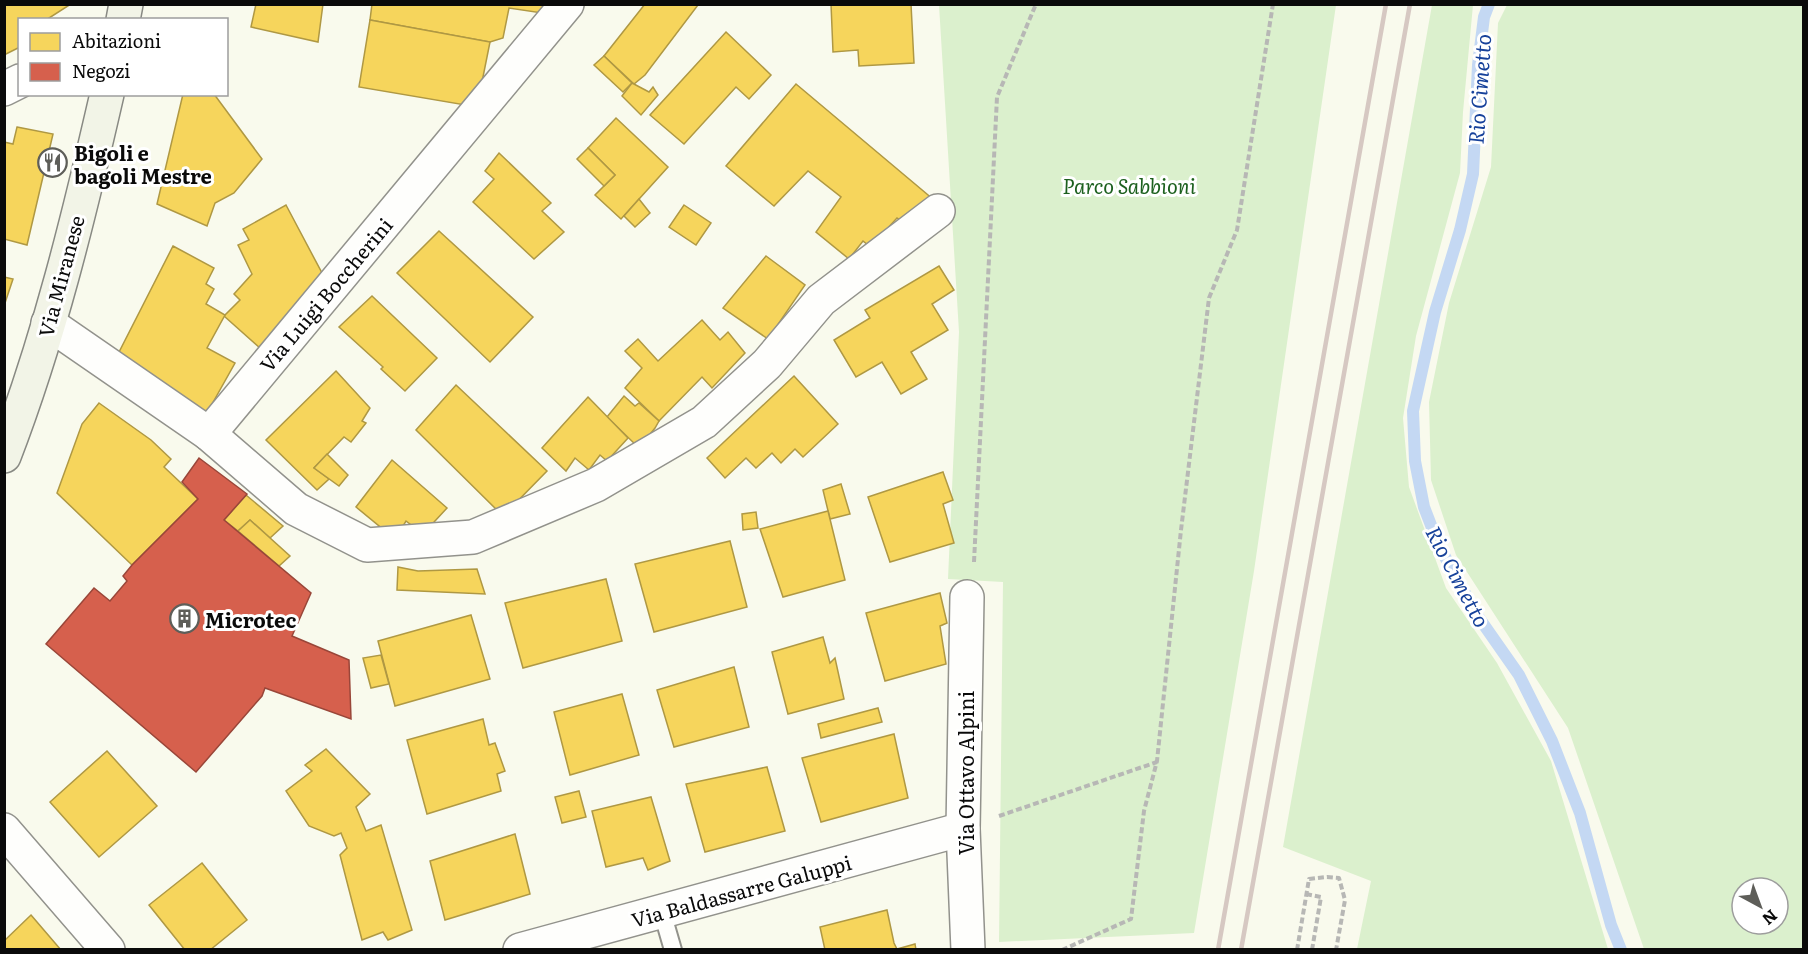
<svg xmlns="http://www.w3.org/2000/svg" width="1808" height="954" font-family="Literata,serif">
	<style>
		.green { fill: #dbf0cd; fill-rule: evenodd }
		.homes { fill: #f6d55c; stroke: #af9843; stroke-width: 1.5 }
		.shops { fill: #d6604d; stroke: #994639; stroke-width: 1.5 }
		.lines { fill: none; stroke-linecap: round; stroke-linejoin: round }
		.stream { stroke: #c4d8f3; stroke-width: 12 }
		.lane-casing { stroke: #92928c; stroke-width: 20 }
		.street-casing { stroke: #92928c; stroke-width: 36 }
		.secondary-casing { stroke: #888983; stroke-width: 36 }
		.path { stroke: #b7b7b5; stroke-width: 4; stroke-dasharray: 6 3; stroke-linecap: butt }
		.lane { stroke: #fefefc; stroke-width: 16 }
		.street { stroke: #fefefc; stroke-width: 33 }
		.secondary { stroke: #f2f4e7; stroke-width: 33 }
		.rail { stroke: #d6c8c2; stroke-width: 4.5 }
		.labels { text-anchor: middle; dominant-baseline: central; stroke-width: 6; stroke-linejoin: round; paint-order: stroke }
		.poi-label { font-size: 20px; font-weight: bold; fill: #0a0a0a; stroke: #fff; text-anchor: start }
		.park-label { font-size: 20px; font-style: italic; fill: #1c601e; stroke: #fff }
		.street-label { font-size: 20px; fill: #0a0a0a; stroke: #fff }
		.water-label { font-size: 21px; font-style: italic; fill: #16419a; stroke: #fff }
	</style>
	<rect width="100%" height="100%" fill="#f9faed"/>
	<!-- green -->
	<g class="green">
		<polygon points="939,5 1336,5 1254,571 1194,933 999,942 1003,582 948,579 959,332"/>
		<polygon points="1432,5 1473,5 1463,112 1460,173 1416,336 1403,418 1409,487 1446,588 1497,663 1551,761 1608,949 1357,949 1371,881 1283,847"/>
		<path d="M1507,5H1803V949H1644L1568,728L1456,555L1431,480L1429,402L1449,303L1491,167L1498,23ZM1742,888H1778V924H1742Z"/>
	</g>
	<!-- homes -->
	<g class="homes">
		<polygon points="4,4 71,4 46,20 20,20 20,47 4,55"/>
		<polygon points="256,4 323,4 318,42 251,27"/>
		<polygon points="372,4 544,4 542,13 509,8 503,38 490,42 370,20"/>
		<polygon points="645,4 698,5 645,75 634,84 604,56"/>
		<polygon points="831,4 911,4 914,63 859,66 858,50 833,52"/>
		<polygon points="370,20 490,42 477,107 359,87"/>
		<polygon points="726,32 771,75 749,99 736,87 684,144 650,115"/>
		<polygon points="604,56 632,83 623,92 594,65"/>
		<polygon points="632,83 649,92 653,87 658,95 641,115 622,96"/>
		<polygon points="796,84 934,200 907,225 897,218 876,241 868,245 863,241 849,259 816,232 841,197 808,171 774,206 726,166"/>
		<polygon points="183,94 214,94 262,159 234,193 215,203 207,226 157,204"/>
		<polygon points="616,118 668,167 621,219 595,195 615,175 588,148"/>
		<polygon points="17,127 53,134 27,245 4,239 4,142 13,144"/>
		<polygon points="588,148 615,175 604,186 577,159"/>
		<polygon points="499,153 551,203 542,211 564,232 534,259 473,202 494,179 485,171"/>
		<polygon points="639,199 650,213 635,227 624,216"/>
		<polygon points="286,205 322,273 260,348 224,316 240,300 234,294 252,274 238,245 249,240 243,229"/>
		<polygon points="684,205 711,223 696,245 669,227"/>
		<polygon points="439,231 533,317 490,362 397,273"/>
		<polygon points="173,246 214,268 206,284 214,289 206,304 225,315 207,348 235,363 207,413 115,360"/>
		<polygon points="766,256 805,285 768,339 723,308"/>
		<polygon points="939,266 954,290 932,304 948,330 911,352 927,379 901,394 882,362 856,377 834,340 870,318 865,310"/>
		<polygon points="4,277 13,279 4,306"/>
		<polygon points="372,296 437,358 405,391 381,369 383,367 339,327"/>
		<polygon points="702,320 720,340 728,332 745,353 712,388 702,377 659,421 625,388 642,368 625,351 638,339 658,361"/>
		<polygon points="336,371 370,408 362,421 366,423 351,442 344,437 314,468 329,479 317,490 266,440"/>
		<polygon points="794,376 838,424 803,457 795,449 781,463 772,453 756,468 746,458 725,478 707,458"/>
		<polygon points="456,385 547,471 503,516 416,430"/>
		<polygon points="624,396 635,406 639,403 659,421 655,428 639,448 607,417"/>
		<polygon points="588,397 628,438 607,461 600,455 589,470 575,458 566,471 542,448"/>
		<polygon points="99,403 151,440 171,459 164,467 198,499 132,565 57,493 82,424"/>
		<polygon points="327,454 348,475 339,486 314,468"/>
		<polygon points="392,460 447,508 423,534 406,521 395,539 356,507"/>
		<polygon points="943,472 953,500 943,504 954,543 890,562 868,497"/>
		<polygon points="841,484 850,514 830,519 823,490"/>
		<polygon points="246,495 283,526 270,538 250,520 238,531 224,520"/>
		<polygon points="828,511 845,580 783,597 760,529"/>
		<polygon points="756,512 758,528 743,530 742,514"/>
		<polygon points="250,520 290,556 279,566 238,531"/>
		<polygon points="730,541 747,607 654,632 635,564"/>
		<polygon points="398,567 418,571 477,569 485,594 397,590"/>
		<polygon points="606,579 622,641 523,668 505,603"/>
		<polygon points="940,593 947,623 940,626 946,664 885,681 866,613"/>
		<polygon points="471,615 490,679 395,706 378,641"/>
		<polygon points="823,637 830,663 835,658 844,699 788,714 772,652"/>
		<polygon points="381,655 389,684 371,688 363,658"/>
		<polygon points="734,667 749,727 674,747 657,690"/>
		<polygon points="622,694 639,755 570,775 554,712"/>
		<polygon points="878,708 882,722 821,738 818,724"/>
		<polygon points="483,719 489,745 495,743 505,771 497,774 501,791 427,814 407,740"/>
		<polygon points="894,734 908,798 821,822 802,758"/>
		<polygon points="326,749 370,794 356,807 366,831 381,825 412,930 388,940 383,932 362,940 340,855 347,848 341,833 334,836 309,826 286,791 312,771 305,765"/>
		<polygon points="107,751 157,806 99,857 50,802"/>
		<polygon points="767,767 785,831 705,852 686,784"/>
		<polygon points="579,791 586,817 562,823 555,797"/>
		<polygon points="651,797 670,861 648,870 643,858 606,867 592,811"/>
		<polygon points="515,834 530,894 445,920 430,861"/>
		<polygon points="202,863 247,920 210,950 185,950 149,905"/>
		<polygon points="887,910 894,943 897,949 915,944 916,950 825,950 820,927"/>
		<polygon points="31,915 61,950 4,950 4,941"/>
	</g>
	<!-- shops -->
	<polygon class="shops" points="199,458 247,494 224,520 311,593 292,636 349,660 351,719 265,688 262,696 196,772 46,644 94,588 110,601 127,581 123,576 132,565 198,499 182,482"/>
	<g class="lines">
		<!-- stream -->
		<polyline class="stream" points="1489,4 1484,17 1478,65 1473,174 1460,230 1435,312 1413,411 1415,461 1424,507 1439,546 1477,615 1519,675 1552,741 1580,813 1611,925 1621,950"/>
		<defs>
			<polyline id="lane" points="662,912 673,950"/>
			<g id="street">
				<polyline points="4,89 20,81"/>
				<polyline points="48,323 209,434 567,4"/>
				<polyline points="209,434 296,509 367,545 473,537 596,485 704,422 767,364 821,300 938,211"/>
				<polyline points="967,597 963,829 968,950"/>
				<polyline points="4,830 108,950"/>
				<polyline points="520,950 963,829"/>
			</g>
			<g id="secondary">
				<polyline points="123,20 126,4"/>
				<path d="M4,456C49,339 79,216 107,94"/>
			</g>
		</defs>
		<!-- lane casing -->
		<use href="#lane" class="lane-casing"/>
		<!-- street casing -->
		<use href="#street" class="street-casing"/>
		<!-- secondary casing -->
		<use href="#secondary" class="secondary-casing"/>
		<!-- path -->
		<g class="path">
			<polyline points="974,562 997,97 1036,4"/>
			<polyline points="999,816 1157,762"/>
			<polyline points="1306,894 1321,897 1312,950"/>
			<polyline points="1062,950 1131,919 1144,811 1157,761 1181,530 1209,298 1237,230 1273,4"/>
			<polyline points="1297,950 1309,879 1327,877 1339,878 1345,900 1336,950"/>
		</g>
		<!-- lane -->
		<use href="#lane" class="lane"/>
		<!-- street -->
		<use href="#street" class="street"/>
		<!-- secondary -->
		<use href="#secondary" class="secondary"/>
		<!-- rail -->
		<g class="rail">
			<polyline points="1218,950 1386,4"/>
			<polyline points="1241,950 1410,4"/>
		</g>
	</g>
	<!-- icons -->
	<defs>
		<symbol id="restaurant-ring" viewBox="-11 -11 22 22"><circle r="9.5" fill="#fff" stroke="#5e5e59" stroke-width="1.5"/><path d="M-5-6h1v4h1v-4h1v4h1v-4h1v5L-1.5 .5V6h-2V.5L-5-1ZM5-6V6H3V1.5H1.5Q1.5-4 5-6Z" fill="#5e5e59"/></symbol>
		<symbol id="building-ring" viewBox="-11 -11 22 22"><circle r="9.5" fill="#fff" stroke="#5e5e59" stroke-width="1.5"/><path d="M-4-6H4V6H1V3H-1V6H-4ZM-2.5-4.3h1.7v1.8h-1.7ZM.8-4.3h1.7v1.8H.8ZM-2.5-1h1.7V.8h-1.7ZM.8-1h1.7V.8H.8Z" fill="#5e5e59"/></symbol>
	</defs>
	<g fill-rule="evenodd">
		<use href="#restaurant-ring" x="36" y="146" width="33" height="33"/>
		<use href="#building-ring" x="168" y="602" width="33" height="33"/>
	</g>
	<g class="labels">
		<!-- poi labels -->
		<g class="poi-label">
			<text x="74" y="152">Bigoli e<tspan x="74" dy="23">bagoli Mestre</tspan></text>
			<text x="205" y="619">Microtec</text>
		</g>
		<!-- park labels -->
		<g class="park-label">
			<text x="1129" y="185">Parco Sabbioni</text>
		</g>
		<!-- street labels -->
		<g class="street-label">
			<text transform="translate(60 276) rotate(-75)">Via Miranese</text>
			<text transform="translate(325 294) rotate(-50)">Via Luigi Boccherini</text>
			<text transform="translate(965 773) rotate(-90)">Via Ottavo Alpini</text>
			<text transform="translate(741 890) rotate(-15)">Via Baldassarre Galuppi</text>
		</g>
		<!-- water labels -->
		<g class="water-label">
			<text transform="translate(1478 89) rotate(-86)">Rio Cimetto</text>
			<text transform="translate(1459 576) rotate(62)">Rio Cimetto</text>
		</g>
	</g>
	<!-- border -->
	<rect width="1808" height="954" fill="none" stroke="#0a0a0a" stroke-width="12"/>
	<!-- legend -->
	<rect x="18" y="18" width="210" height="78" fill="#ffffff" stroke="#9d9d9d" stroke-width="1.5"/>
	<rect x="30" y="33" width="30" height="18" fill="#f6d55c" stroke="#9d9d9d" stroke-width="1.5"/>
	<text x="72" y="48" font-size="18" fill="#0a0a0a">Abitazioni</text>
	<rect x="30" y="63" width="30" height="18" fill="#d6604d" stroke="#9d9d9d" stroke-width="1.5"/>
	<text x="72" y="78" font-size="18" fill="#0a0a0a">Negozi</text>
	<!-- north arrow -->
	<g transform="translate(1760 906) rotate(139)"><circle r="28" fill="#ffffff" stroke="#9d9d9d" stroke-width="1.5"/>
	<path d="M0-4.5L10 22L0 15L-10 22Z" fill="#5e5e59"/>
	<text y="-9" font-size="16" font-weight="bold" text-anchor="middle" fill="#0a0a0a">N</text>
	</g>
</svg>
